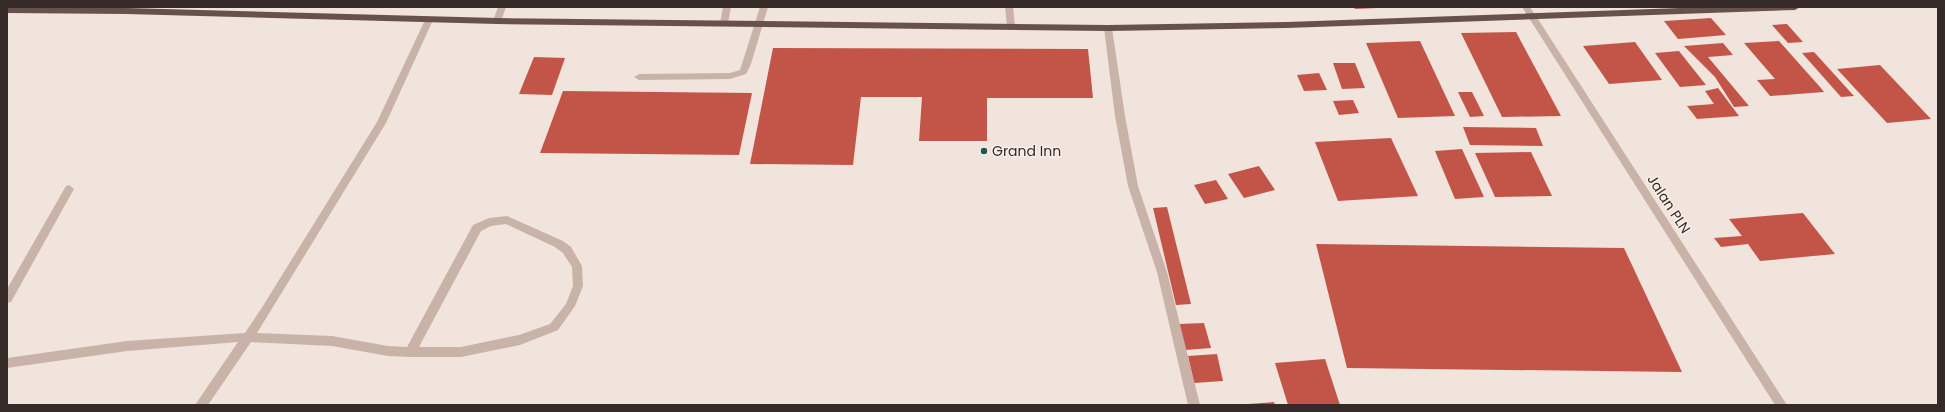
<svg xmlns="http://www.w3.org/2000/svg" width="1945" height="412" font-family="Poppins,sans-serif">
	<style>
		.building { fill: #c35548 }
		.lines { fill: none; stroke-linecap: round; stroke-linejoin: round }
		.service { fill: #c9b3a8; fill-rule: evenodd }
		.minor { fill: #c9b3a8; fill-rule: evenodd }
		.trunk { fill: #68514c; fill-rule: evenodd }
		.poi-dot { fill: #1e5753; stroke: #f9efe8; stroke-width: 1.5 }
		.labels { text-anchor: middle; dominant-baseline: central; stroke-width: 3; stroke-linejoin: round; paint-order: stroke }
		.poi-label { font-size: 14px; fill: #362a28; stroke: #f9efe8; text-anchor: start }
		.street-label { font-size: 14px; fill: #362a28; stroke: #f9efe8 }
	</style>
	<rect width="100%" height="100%" fill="#f1e4dc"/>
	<!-- building -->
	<g class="building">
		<polygon points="1354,7 1377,7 1377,8 1355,9"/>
		<polygon points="1711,18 1726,35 1678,39 1664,21"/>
		<polygon points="1787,24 1803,42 1788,43 1772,25"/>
		<polygon points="1516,32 1561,116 1502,117 1461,33"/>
		<polygon points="1420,41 1455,116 1398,118 1366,43"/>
		<polygon points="1779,41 1820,87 1824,92 1770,96 1757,80 1775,79 1744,43"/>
		<polygon points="1635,42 1662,80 1609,84 1583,46"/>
		<polygon points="1723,43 1733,55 1708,57 1749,106 1734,107 1715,77 1684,46"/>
		<polygon points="773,48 1088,49 1093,98 987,98 987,141 919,141 922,97 861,97 853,165 750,164"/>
		<polygon points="1679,51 1706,85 1680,87 1655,53"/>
		<polygon points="1814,52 1854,96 1841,97 1802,53"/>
		<polygon points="534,57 565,58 552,95 519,94"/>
		<polygon points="1333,63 1355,63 1365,88 1342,89"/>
		<polygon points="1880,65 1931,119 1887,123 1837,69"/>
		<polygon points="1319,73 1327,90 1304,91 1297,75"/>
		<polygon points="1718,88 1739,116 1697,119 1687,106 1714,104 1705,91"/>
		<polygon points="563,91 752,93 739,155 540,153"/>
		<polygon points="1458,92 1472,92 1484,116 1470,117"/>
		<polygon points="1353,100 1359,113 1339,115 1333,101"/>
		<polygon points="1463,127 1536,128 1543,146 1470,145"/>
		<polygon points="1391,138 1418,196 1338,201 1315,142"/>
		<polygon points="1462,149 1484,197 1455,199 1435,151"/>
		<polygon points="1531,152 1552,196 1495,197 1475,153"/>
		<polygon points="1259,166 1275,190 1244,198 1228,174"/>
		<polygon points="1216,180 1228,199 1205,204 1194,185"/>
		<polygon points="1167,207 1191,304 1176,305 1153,208"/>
		<polygon points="1803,213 1835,254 1760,261 1748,244 1721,247 1714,238 1742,236 1729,219"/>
		<polygon points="1316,244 1624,248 1682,372 1347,368"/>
		<polygon points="1204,323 1211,348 1185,350 1179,324"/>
		<polygon points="1217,354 1223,381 1194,383 1188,356"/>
		<polygon points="1325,359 1340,405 1288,405 1275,363"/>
		<polygon points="1274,402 1275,405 1248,405 1248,404"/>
	</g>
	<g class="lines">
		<!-- service -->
		<g class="service">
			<polygon points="760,7 768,7 751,64 746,74 730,79 639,80 634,77 639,74 730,73 740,70"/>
			<polygon points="1533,15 1536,16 1787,405 1775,405 1529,18"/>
		</g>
		<!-- minor -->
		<g class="minor">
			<polygon points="498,7 506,7 501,21 497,24 493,21"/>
			<polygon points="723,7 731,7 728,23 724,26 720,23"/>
			<polygon points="1005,7 1013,7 1015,27 1014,29 1011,30 1007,27"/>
			<polygon points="1522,7 1530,7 1537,18 1536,20 1530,20"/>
			<path d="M429,17L433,20L386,123L257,333L332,336L388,346L407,347L473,225L489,218L507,216L563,241L571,247L582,266L583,286L575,306L558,330L520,345L461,357H410L388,356L332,346L251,342L208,405H195L238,342L127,351L7,368V358L127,341L245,333L261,309L377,122L425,20ZM506,224L555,247L563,253L572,267L573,286L566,304L550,324L519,335L461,347H419L481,231L491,226Z"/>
			<polygon points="1108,25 1112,28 1125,116 1138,186 1167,272 1200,405 1188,405 1157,272 1128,186 1115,116 1104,28"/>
			<polygon points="69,185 74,189 11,302 7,303 7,289 66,186"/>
		</g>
		<!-- trunk -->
		<polygon class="trunk" points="7,7 126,8 497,18 1108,25 1287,22 1709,7 1800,7 1795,10 1287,28 1108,31 497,24 126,14 7,13"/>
	</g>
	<!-- markers -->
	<circle class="poi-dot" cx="984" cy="151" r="4"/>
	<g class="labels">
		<!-- poi labels -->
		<g class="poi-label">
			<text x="992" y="151">Grand Inn</text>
		</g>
		<!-- street labels -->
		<g class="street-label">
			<text transform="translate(1669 204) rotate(57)">Jalan PLN</text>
		</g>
	</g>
	<!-- border -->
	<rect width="1945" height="412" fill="none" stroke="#362a28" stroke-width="16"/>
</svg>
